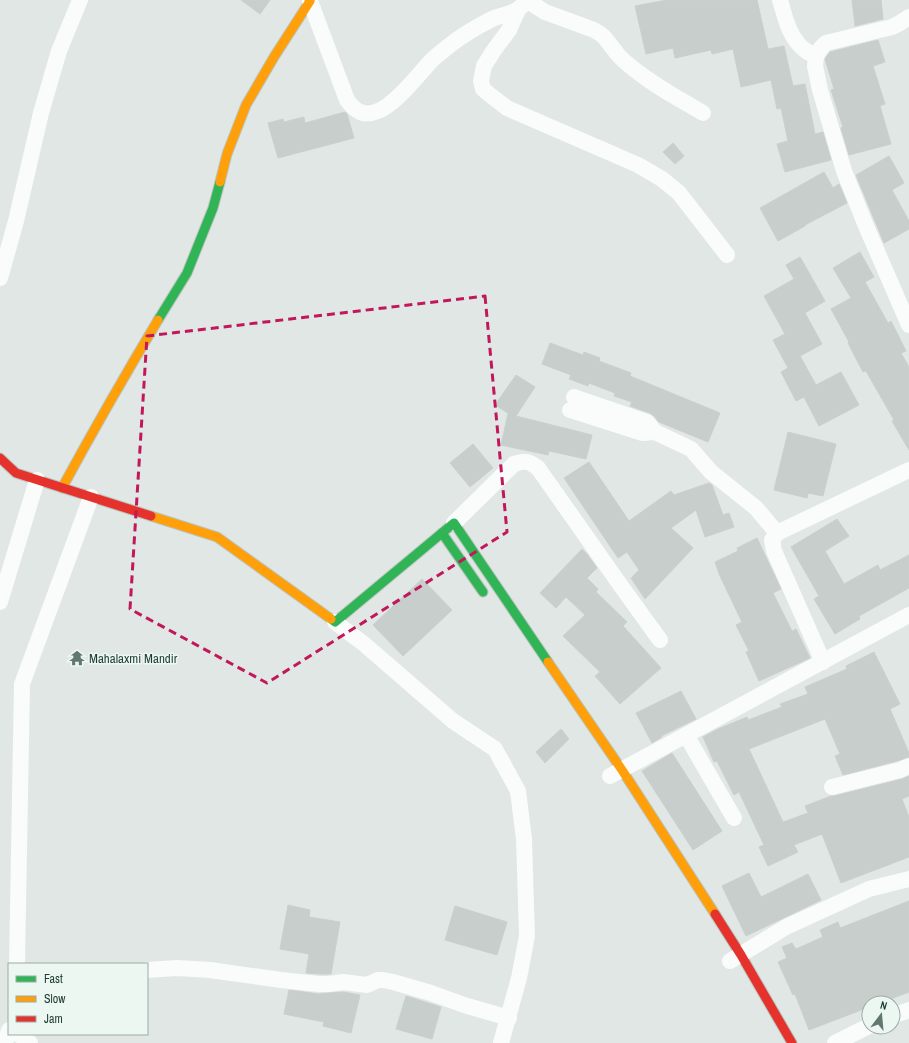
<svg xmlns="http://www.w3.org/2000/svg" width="909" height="1043" font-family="'Archivo Narrow',sans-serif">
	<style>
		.building { fill: #c7cecb; stroke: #c9d0cd }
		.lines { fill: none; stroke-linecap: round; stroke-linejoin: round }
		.fast-casing { stroke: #b9c4bf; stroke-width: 11 }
		.slow-casing { stroke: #b9c4bf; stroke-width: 11 }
		.jam-casing { stroke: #b9c4bf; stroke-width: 11 }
		.street { stroke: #fafbfb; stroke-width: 16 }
		.fast { stroke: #30b455; stroke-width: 9 }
		.slow { stroke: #ff9f0a; stroke-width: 9 }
		.jam { stroke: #e5322d; stroke-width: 9 }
		.marked { fill: none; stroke: #c2185b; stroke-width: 3; stroke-dasharray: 8 5; stroke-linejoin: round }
		.labels { text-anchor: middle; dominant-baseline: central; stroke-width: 3; stroke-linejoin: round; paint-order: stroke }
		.poi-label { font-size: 13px; fill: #1d3b33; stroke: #edf7f2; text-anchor: start }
	</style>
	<rect width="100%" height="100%" fill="#e0e7e4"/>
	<!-- building -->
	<g class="building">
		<polygon points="241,0 270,0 260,14"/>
		<polygon points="667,0 757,0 768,49 784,46 793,86 805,84 815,134 823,132 831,160 785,172 777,144 788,141 781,108 777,109 771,80 741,87 733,49 712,54 711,50 675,58 673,48 646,54 635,6"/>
		<polygon points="852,0 881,0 883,19 855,26"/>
		<polygon points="878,40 885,62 873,66 885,104 880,106 891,144 849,155 841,128 843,127 831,90 834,89 825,59 830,52"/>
		<polygon points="345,112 347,114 354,138 278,158 268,123 283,119 284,122 304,117 305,123"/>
		<polygon points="673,143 684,156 675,164 663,152"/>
		<polygon points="889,156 904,183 892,190 909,221 909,229 884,243 856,175"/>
		<polygon points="824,172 833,188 839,184 847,203 805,225 805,226 778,241 760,208"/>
		<polygon points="860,252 874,277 865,282 888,323 891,321 906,351 901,353 909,367 909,450 892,421 894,420 866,371 863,372 848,343 849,342 831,309 851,298 833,268"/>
		<polygon points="800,257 825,301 805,313 822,344 800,356 816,385 841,372 859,405 819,426 804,397 796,401 781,372 788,368 773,340 785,334 764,296 794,279 786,265"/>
		<polygon points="550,343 583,355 584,352 600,358 599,361 631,373 630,376 720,413 708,442 659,422 654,416 650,413 630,406 632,402 614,396 615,393 589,383 588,386 569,379 571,375 542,364"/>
		<polygon points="516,375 535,387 516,416 592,435 586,459 549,451 548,455 501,445 508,414 511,415 495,405"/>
		<polygon points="788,432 836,444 823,496 808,493 807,498 774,490"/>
		<polygon points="473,444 493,468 470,487 450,463"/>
		<polygon points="589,462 629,521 671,491 674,495 709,483 712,485 723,515 729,513 734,527 705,537 696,510 671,528 693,548 645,599 631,578 639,570 627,552 618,558 564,478"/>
		<polygon points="837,519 849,536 825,551 844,584 878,565 880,570 909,555 909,588 859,616 860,619 835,634 814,599 819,596 791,547"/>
		<polygon points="757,538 781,589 773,593 792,631 796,629 810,658 759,681 746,652 749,651 736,625 742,622 719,574 715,562 738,551 737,548"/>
		<polygon points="582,549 587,554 597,568 587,578 598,589 596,592 627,622 623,626 661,668 620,704 595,676 600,672 563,636 585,615 566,597 556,608 540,593"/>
		<polygon points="422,579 452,610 403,656 373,625"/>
		<polygon points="874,652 900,704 890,709 909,753 909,757 897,761 843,775 835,756 840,754 825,719 749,749 783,822 808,813 805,806 831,796 834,796 902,779 909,776 909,796 902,799 909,817 909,857 841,883 822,834 794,845 798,852 768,866 759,847 764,845 739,792 734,795 717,761 714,762 703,737 718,729 747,717 748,720 782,707 780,704 808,694 805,687 847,669 846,666"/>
		<polygon points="681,691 696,719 661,736 662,737 652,743 636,713"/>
		<polygon points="561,729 569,739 545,763 536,752"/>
		<polygon points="672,753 722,831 693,850 642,771"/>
		<polygon points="749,873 761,897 808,874 821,900 746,936 722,886"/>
		<polygon points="909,901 909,992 880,1003 869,1003 869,1007 809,1030 795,994 793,995 778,962 787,958 782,947 792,943 796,949 823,937 820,930 838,922 840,928"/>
		<polygon points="288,905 310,910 309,917 340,922 331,974 320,974 306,973 309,954 280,949"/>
		<polygon points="455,906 507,922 497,955 445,940"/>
		<polygon points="289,990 319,994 329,993 343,992 360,995 351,1033 323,1026 324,1022 284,1014"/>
		<polygon points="406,996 441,1007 432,1039 396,1029"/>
	</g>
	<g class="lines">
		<defs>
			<g id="fast">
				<polyline points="158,320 187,273 213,208 220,182"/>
				<polyline points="442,533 483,592"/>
				<polyline points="331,619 335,622 454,523 548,662"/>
			</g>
			<g id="slow">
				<polyline points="220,182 227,154 246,105 274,57 310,1 309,0"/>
				<path d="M62,488C93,431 125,375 158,320"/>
				<polyline points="151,516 217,537 331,619"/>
				<polyline points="548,662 622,770 715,914"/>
			</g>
			<g id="jam">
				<polyline points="0,458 16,473 151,516"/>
				<polyline points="715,914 741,955 792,1043"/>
			</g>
		</defs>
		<!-- fast casing -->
		<use href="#fast" class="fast-casing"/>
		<!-- slow casing -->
		<use href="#slow" class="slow-casing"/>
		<!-- jam casing -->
		<use href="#jam" class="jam-casing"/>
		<!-- street -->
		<g class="street">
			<path d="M780,0C785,17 789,38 805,50C808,53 813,54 816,56"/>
			<path d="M310,1L347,100C356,112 364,117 378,111C395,105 418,75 431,61C437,55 444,50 450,45C464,34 478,26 494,18C502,15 510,14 517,10C521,7 525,3 529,0"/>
			<path d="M528,1L545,12L594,30C607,37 607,42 616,52C619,57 624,61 629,65C651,84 678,98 703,113"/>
			<polyline points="518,10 509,30 494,50 484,66 481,81 483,89 490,95 507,108 638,165 662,179 679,193 727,255"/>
			<polyline points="909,17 900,23 892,27 826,43 821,48 816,56 815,66 820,90 844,171 866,226 909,325"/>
			<polyline points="0,278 16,221 41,113 59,51 80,0"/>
			<polyline points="570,410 642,433 655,432 647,422 574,397"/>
			<polyline points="655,432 691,449 711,472 756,508 777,533"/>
			<path d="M454,523L514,464C524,460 529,461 538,468L621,586L660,640"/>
			<polyline points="0,602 37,480"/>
			<polyline points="335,622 364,644 453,721 495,749 518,791 524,839 527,936 519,978 501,1043"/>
			<polyline points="823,662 774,551 772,540 777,533 909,470"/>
			<polyline points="686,735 734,818"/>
			<polyline points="610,776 909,615"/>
			<polyline points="832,787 900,770 909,766"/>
			<polyline points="730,961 786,927 869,889 909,879"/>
			<polyline points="17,964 22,684 91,497"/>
			<polyline points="147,970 177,968 210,970 281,980 319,984 328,984 343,982 367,985 378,980 383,980 393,982 431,993 464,1005 509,1018"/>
			<polyline points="893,1016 909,1010"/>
			<polyline points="18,1034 30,1043"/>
			<polyline points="5,1043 9,1030"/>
			<polyline points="835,1043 869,1026"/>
		</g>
		<!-- fast -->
		<use href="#fast" class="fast"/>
		<!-- slow -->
		<use href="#slow" class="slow"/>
		<!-- jam -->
		<use href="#jam" class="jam"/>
	</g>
	<!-- marked area -->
	<path class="marked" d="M485,296L507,532L267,683L130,609L147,336Z"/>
	<!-- icons -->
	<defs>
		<symbol id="temple-bare" viewBox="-9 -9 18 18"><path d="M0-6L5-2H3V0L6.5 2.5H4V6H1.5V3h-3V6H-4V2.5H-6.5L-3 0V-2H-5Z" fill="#617771" stroke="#edf7f2" stroke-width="2.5" paint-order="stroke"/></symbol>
	</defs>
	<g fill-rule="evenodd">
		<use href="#temple-bare" x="66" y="647" width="22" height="22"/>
	</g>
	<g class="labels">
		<!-- poi labels -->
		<g class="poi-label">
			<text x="89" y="658">Mahalaxmi Mandir</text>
		</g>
	</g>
	<!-- legend -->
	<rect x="8" y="963" width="140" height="72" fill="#edf7f2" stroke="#9aaca6"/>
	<rect x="16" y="976" width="20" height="6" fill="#30b455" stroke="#9aaca6"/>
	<text x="44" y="983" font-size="12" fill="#1d3b33">Fast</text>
	<rect x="16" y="996" width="20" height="6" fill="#ff9f0a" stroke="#9aaca6"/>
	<text x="44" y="1003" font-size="12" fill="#1d3b33">Slow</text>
	<rect x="16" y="1016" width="20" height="6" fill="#e5322d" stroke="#9aaca6"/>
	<text x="44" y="1023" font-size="12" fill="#1d3b33">Jam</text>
	<!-- north arrow -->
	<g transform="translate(881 1015) rotate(16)"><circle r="19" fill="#edf7f2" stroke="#9aaca6"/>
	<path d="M0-3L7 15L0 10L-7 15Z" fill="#617771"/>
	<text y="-6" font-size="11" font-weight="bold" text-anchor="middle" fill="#1d3b33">N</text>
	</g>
</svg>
